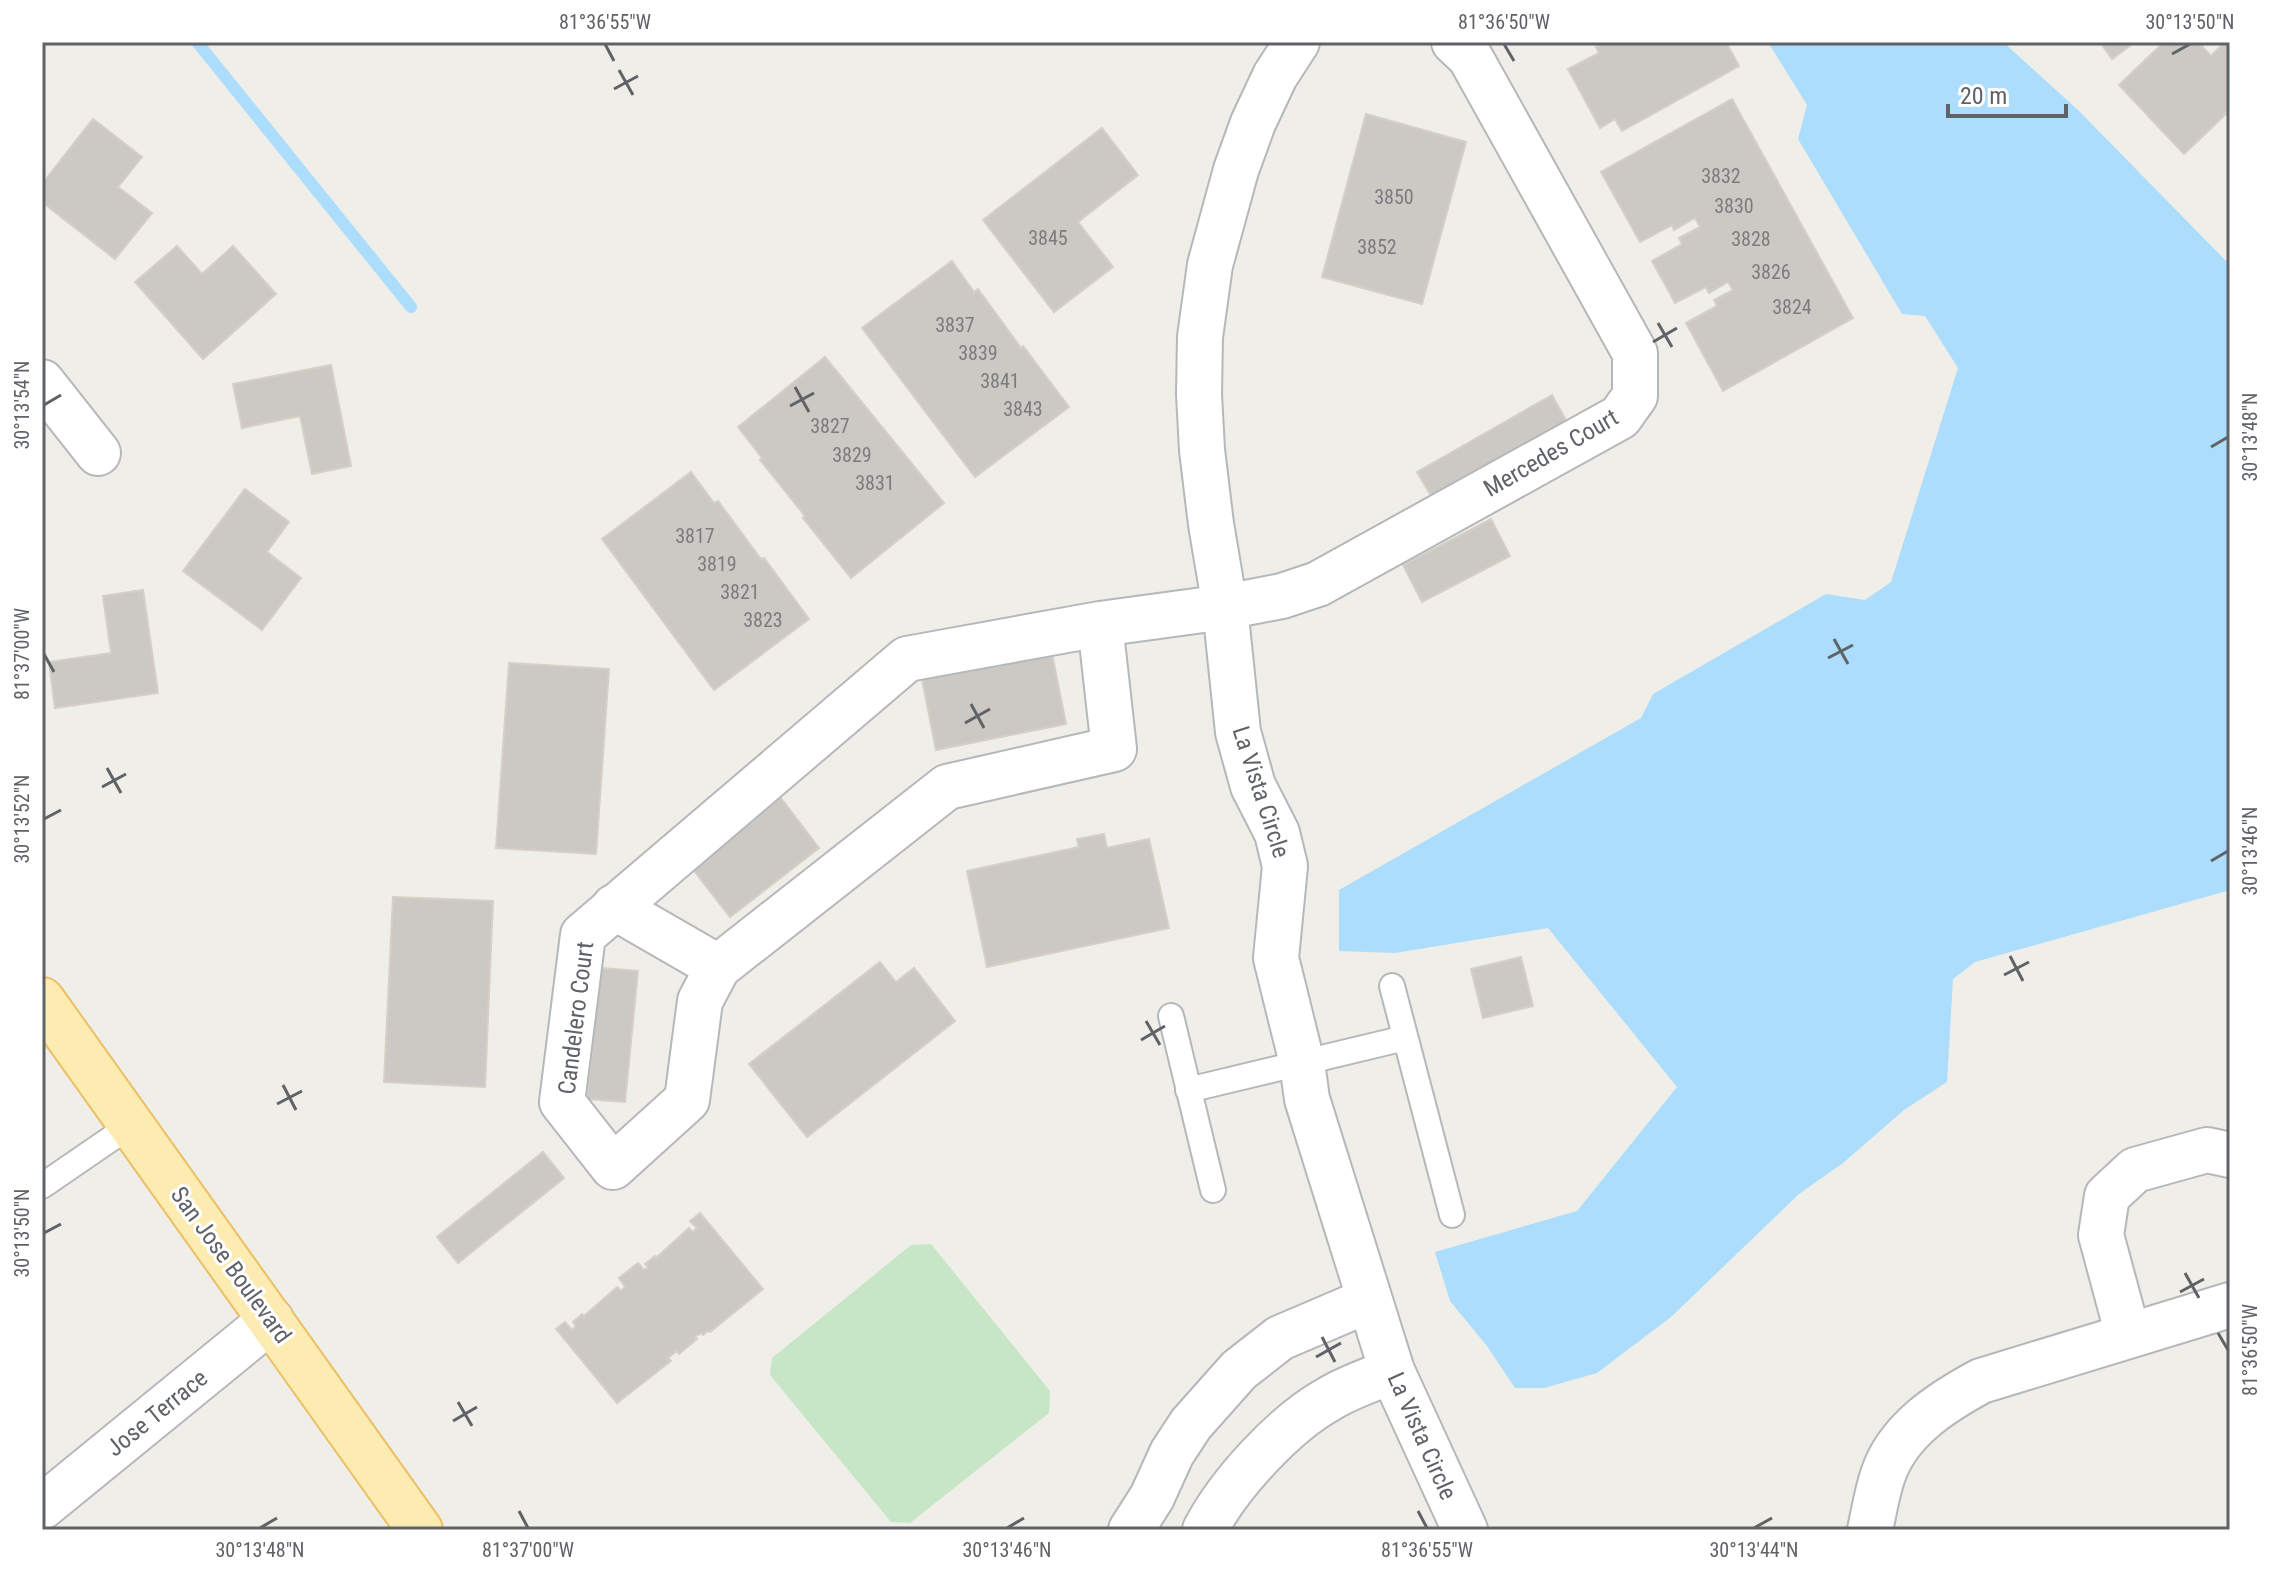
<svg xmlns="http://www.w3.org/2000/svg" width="2272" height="1572" font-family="'Roboto Condensed',sans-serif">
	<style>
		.green { fill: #c7e6c5 }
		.water { fill: #acddfc }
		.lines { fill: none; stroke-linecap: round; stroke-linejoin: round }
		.stream { stroke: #acddfc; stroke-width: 12 }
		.building { fill: #ccc9c4; stroke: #d5cfc6; stroke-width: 2 }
		.lane-casing { stroke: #b5b8bb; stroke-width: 28 }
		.street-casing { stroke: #b5b8bb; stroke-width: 48 }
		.primary-casing { stroke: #edbf64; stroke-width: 48 }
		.lane { stroke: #fff; stroke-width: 24 }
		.street { stroke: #fff; stroke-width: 44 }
		.primary { stroke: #fcecb1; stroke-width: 44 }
		.ticks { fill: none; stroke: #5f6367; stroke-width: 3 }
		.labels { text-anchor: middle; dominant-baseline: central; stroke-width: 6; stroke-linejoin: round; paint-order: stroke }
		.number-label { font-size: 20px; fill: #7a7c7e }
		.street-label { font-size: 24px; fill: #5f6367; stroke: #fff }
		.neatline { fill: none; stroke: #5f6367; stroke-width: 3 }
		.ticks-label { font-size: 20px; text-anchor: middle; fill: #5f6367 }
	</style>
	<rect width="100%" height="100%" fill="#f0eee8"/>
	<!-- green -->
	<polygon class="green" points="931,1244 1050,1391 1049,1413 910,1523 891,1522 770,1375 772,1358 911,1245"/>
	<!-- water -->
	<polygon class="water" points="1768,42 2003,42 2078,110 2230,265 2230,890 1975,962 1953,979 1947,1082 1904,1110 1843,1163 1799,1194 1671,1317 1597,1373 1544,1388 1515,1388 1487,1346 1450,1301 1435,1252 1577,1211 1677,1087 1548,928 1395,953 1339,951 1339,890 1641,718 1653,694 1826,594 1865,600 1891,582 1958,368 1925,316 1902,314 1798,139 1807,105"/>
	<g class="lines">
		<!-- stream -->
		<polyline class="stream" points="197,42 411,307"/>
	</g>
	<!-- building -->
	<g class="building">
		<polygon points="1605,42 1726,42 1739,66 1622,131 1615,119 1600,128 1568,69 1599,53 1596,47"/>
		<polygon points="2100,42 2135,42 2112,59"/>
		<polygon points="2164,42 2198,42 2211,56 2225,42 2230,42 2230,110 2184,154 2119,85"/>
		<polygon points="1732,99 1853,318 1723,391 1686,323 1717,306 1714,300 1733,290 1728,282 1709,293 1706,287 1675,303 1652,261 1682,244 1679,238 1700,227 1695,218 1674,230 1672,225 1640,242 1601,172"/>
		<polygon points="1366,114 1466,142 1422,304 1322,277"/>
		<polygon points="93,119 142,157 118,187 152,213 115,259 42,202 42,184"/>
		<polygon points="1102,128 1138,175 1078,222 1113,267 1054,312 983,220"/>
		<polygon points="177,246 202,274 233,246 276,294 203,359 135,282"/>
		<polygon points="952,261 974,292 978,289 1021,348 1023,346 1069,407 975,477 862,328"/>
		<polygon points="825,357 944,503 851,578 803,518 805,516 760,460 762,458 738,427"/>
		<polygon points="331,365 351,466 312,474 300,416 242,428 233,384"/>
		<polygon points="1552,395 1567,422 1433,499 1417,472"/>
		<polygon points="691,472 714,503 718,501 761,559 764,558 809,619 714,690 602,539"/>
		<polygon points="245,489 289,522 267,552 301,578 262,630 183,571"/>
		<polygon points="1491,519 1510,556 1422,602 1403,565"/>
		<polygon points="143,590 158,693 55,708 49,662 111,653 103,596"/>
		<polygon points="1052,654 1066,724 936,750 922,679"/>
		<polygon points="509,663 609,669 596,854 496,848"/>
		<polygon points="778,794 819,848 730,917 688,863"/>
		<polygon points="1104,834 1107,848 1149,839 1169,928 987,967 967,871 1079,847 1077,839"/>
		<polygon points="393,897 493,901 485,1087 384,1082"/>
		<polygon points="1521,957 1533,1006 1483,1018 1471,969"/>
		<polygon points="880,962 896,982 914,968 955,1021 807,1137 749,1064"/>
		<polygon points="601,968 638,971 625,1102 587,1099"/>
		<polygon points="543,1152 564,1178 458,1263 437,1237"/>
		<polygon points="700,1213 763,1289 710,1332 708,1331 703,1335 701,1333 695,1337 697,1339 679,1354 677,1351 668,1358 671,1361 617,1403 556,1329 565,1322 572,1330 576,1326 573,1322 582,1314 584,1316 617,1287 621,1291 625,1287 619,1278 638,1263 644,1270 648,1267 645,1264 655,1256 656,1258 689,1228 692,1232 697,1228 690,1221"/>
	</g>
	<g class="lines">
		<defs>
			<g id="lane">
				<polyline points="1392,986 1452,1215"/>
				<polyline points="1171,1016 1213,1190"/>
				<polyline points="1188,1090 1405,1038"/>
				<polyline points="42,1186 131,1125"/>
			</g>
			<g id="street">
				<polyline points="1297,42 1275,76 1253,123 1236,170 1210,265 1200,337 1199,394 1202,450 1211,524 1225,607 1238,732 1253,786 1277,833 1285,866 1276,958 1302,1063 1307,1099 1392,1371 1465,1530"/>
				<polyline points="42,382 98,453"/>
				<polyline points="1100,624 1114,749 947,787 718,967 700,1001 687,1100 613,1167 562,1102 583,935 907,659 1100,624 1225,607 1282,596 1318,584 1620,417 1635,396 1635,353 1470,57 1454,42"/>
				<polyline points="614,907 718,967"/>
				<polyline points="2128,1335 2101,1235 2107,1196 2135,1170 2207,1150 2230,1155"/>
				<polyline points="42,1507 271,1320"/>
				<polyline points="1131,1530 1152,1497 1172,1453 1191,1424 1239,1370 1280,1338 1369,1300"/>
				<path d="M1205,1530C1229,1484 1284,1424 1329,1399C1348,1387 1371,1380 1392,1371"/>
				<path d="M1870,1530C1874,1512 1877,1492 1883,1475C1898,1430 1942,1402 1981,1381L2230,1305"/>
			</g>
			<polyline id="primary" points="42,1000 420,1530"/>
		</defs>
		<!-- lane casing -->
		<use href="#lane" class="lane-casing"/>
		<!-- street casing -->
		<use href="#street" class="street-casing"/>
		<!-- primary casing -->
		<use href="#primary" class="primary-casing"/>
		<!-- lane -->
		<use href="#lane" class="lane"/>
		<!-- street -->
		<use href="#street" class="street"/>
		<!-- primary -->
		<use href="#primary" class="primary"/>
	</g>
	<!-- ticks -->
	<path class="ticks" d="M605,44L614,61M1504,44L1514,61M2172,54L2190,44M619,70L633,95M614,89L638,76M1658,323L1672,347M1653,342L1677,328M795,387L809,412M44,405L61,395M790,406L814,393M2211,447L2228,437M1834,639L1848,664M44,654L54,672M1828,658L1853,645M971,704L984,728M965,723L990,709M107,768L121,793M102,787L126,774M44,819L61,810M2211,861L2228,851M2010,956L2023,981M2004,975L2029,962M1146,1021L1160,1045M1141,1040L1165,1026M283,1085L296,1110M277,1104L302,1091M44,1233L61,1224M2185,1273L2199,1298M2180,1292L2204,1279M2218,1333L2228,1350M1322,1337L1335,1362M1316,1357L1341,1343M458,1402L472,1426M453,1421L477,1407M519,1511L528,1528M1418,1511L1427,1528M260,1528L277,1518M1007,1528L1024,1518M1754,1528L1772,1518"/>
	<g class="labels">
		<!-- number labels -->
		<g class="number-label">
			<text x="1721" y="176">3832</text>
			<text x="1394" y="197">3850</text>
			<text x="1734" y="206">3830</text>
			<text x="1048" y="238">3845</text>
			<text x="1751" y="239">3828</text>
			<text x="1377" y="247">3852</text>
			<text x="1771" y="272">3826</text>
			<text x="1792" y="307">3824</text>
			<text x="955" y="325">3837</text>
			<text x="978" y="353">3839</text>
			<text x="1000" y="381">3841</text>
			<text x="1023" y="409">3843</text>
			<text x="830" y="426">3827</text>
			<text x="852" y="455">3829</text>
			<text x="875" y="483">3831</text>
			<text x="695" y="536">3817</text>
			<text x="717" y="564">3819</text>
			<text x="740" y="592">3821</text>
			<text x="763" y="620">3823</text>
		</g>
		<!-- street labels -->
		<g class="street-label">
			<text transform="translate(1551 453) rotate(-30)">Mercedes Court</text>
			<text transform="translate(1261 792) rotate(72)">La Vista Circle</text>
			<text transform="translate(576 1018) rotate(-83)">Candelero Court</text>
			<text transform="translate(231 1265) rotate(54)">San Jose Boulevard</text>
			<text transform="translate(157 1413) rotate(-39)">Jose Terrace</text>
			<text transform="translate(1422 1436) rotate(66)">La Vista Circle</text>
		</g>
	</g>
	<!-- border -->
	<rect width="2272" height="1572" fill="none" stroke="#ffffff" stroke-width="88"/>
	<!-- scale -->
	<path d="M1948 104v12h118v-12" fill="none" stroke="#5f6367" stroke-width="4"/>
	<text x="1960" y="104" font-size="24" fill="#5f6367" stroke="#ffffff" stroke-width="6" paint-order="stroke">20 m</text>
	<rect x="44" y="44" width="2184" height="1484" class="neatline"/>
	<g class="ticks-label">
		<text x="605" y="29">81°36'55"W</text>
		<text x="1504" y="29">81°36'50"W</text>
		<text x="2190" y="29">30°13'50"N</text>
		<text transform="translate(22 405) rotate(-90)" y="7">30°13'54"N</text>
		<text transform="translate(2250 437) rotate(-90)" y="7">30°13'48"N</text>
		<text transform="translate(22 654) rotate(-90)" y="7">81°37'00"W</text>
		<text transform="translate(22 819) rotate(-90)" y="7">30°13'52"N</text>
		<text transform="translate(2250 851) rotate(-90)" y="7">30°13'46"N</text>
		<text transform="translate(22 1233) rotate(-90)" y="7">30°13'50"N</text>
		<text transform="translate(2250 1350) rotate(-90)" y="7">81°36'50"W</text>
		<text x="260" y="1557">30°13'48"N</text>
		<text x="528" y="1557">81°37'00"W</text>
		<text x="1007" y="1557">30°13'46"N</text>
		<text x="1427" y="1557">81°36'55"W</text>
		<text x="1754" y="1557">30°13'44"N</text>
	</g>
</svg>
